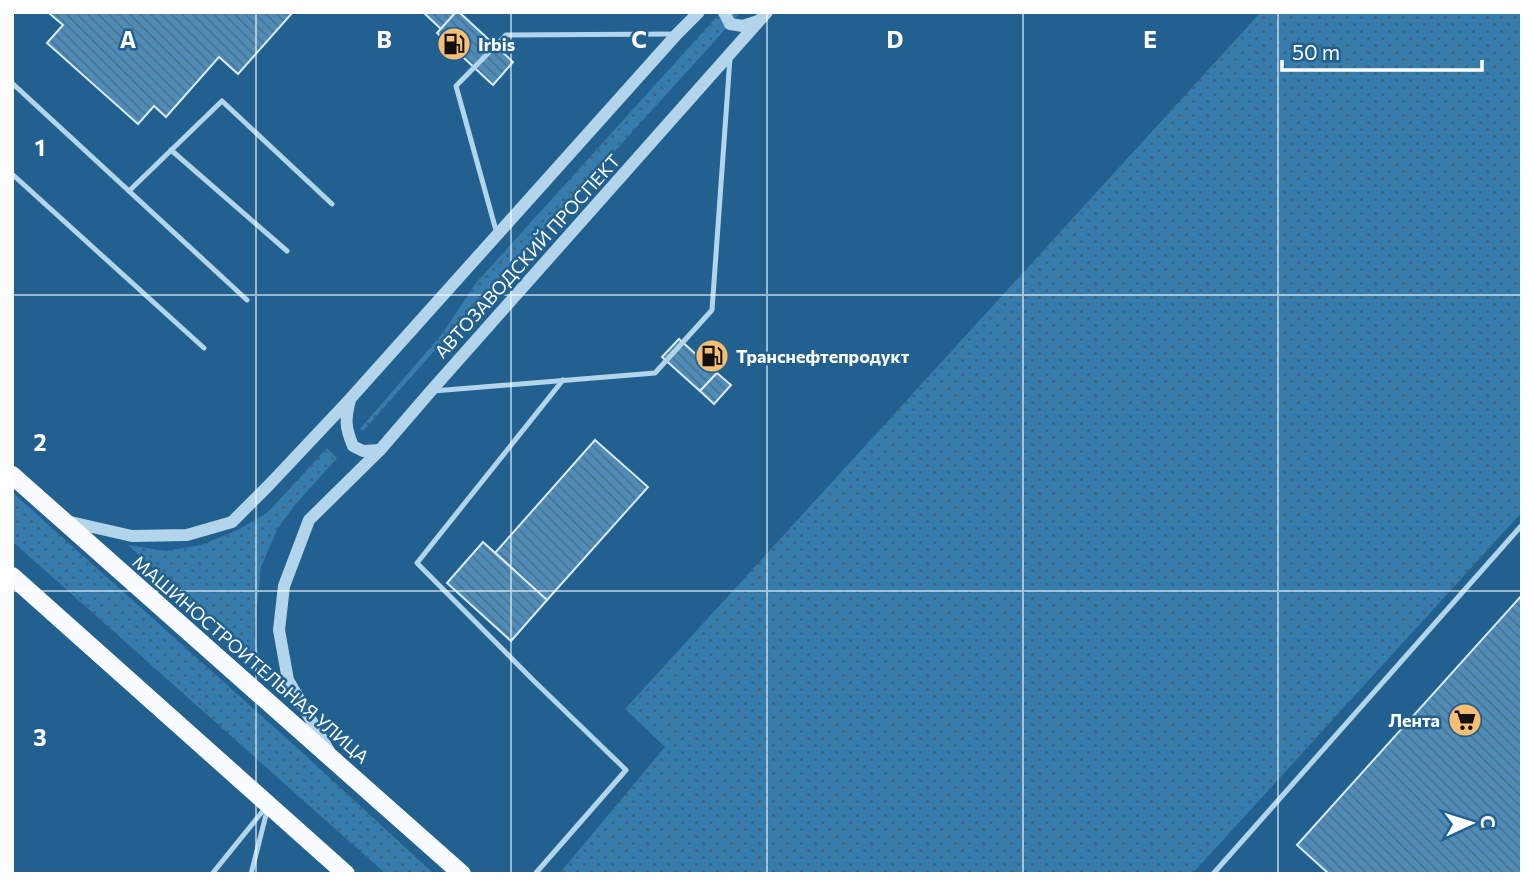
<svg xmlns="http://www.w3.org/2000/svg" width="1534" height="886" font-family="Commissioner,sans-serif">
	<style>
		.grass { fill: url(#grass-dots) }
		.building { fill: url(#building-back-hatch); stroke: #d7ebf9; stroke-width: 2 }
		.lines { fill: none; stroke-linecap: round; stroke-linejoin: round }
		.service { stroke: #b2d5ec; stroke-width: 5 }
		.tertiary { stroke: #b2d5ec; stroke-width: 12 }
		.primary { stroke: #f8fbff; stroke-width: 18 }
		.grid { fill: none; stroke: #fff; stroke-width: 2; stroke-opacity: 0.55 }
		.labels { text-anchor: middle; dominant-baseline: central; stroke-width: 5; stroke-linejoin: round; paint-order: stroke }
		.poi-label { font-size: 18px; font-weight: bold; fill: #fff; stroke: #22618f; text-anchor: start }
		.street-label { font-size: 18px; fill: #fff; stroke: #22618f }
		.grid-label { font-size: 23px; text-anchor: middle; font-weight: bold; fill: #fff; stroke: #22618f; stroke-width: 5; stroke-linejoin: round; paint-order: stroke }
	</style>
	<defs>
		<pattern id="grass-dots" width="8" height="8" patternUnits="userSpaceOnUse" patternTransform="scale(1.75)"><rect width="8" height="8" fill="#367cac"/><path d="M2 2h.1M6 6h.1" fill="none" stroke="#41647c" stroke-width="1.8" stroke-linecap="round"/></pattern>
		<pattern id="building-back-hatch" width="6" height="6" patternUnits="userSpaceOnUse" patternTransform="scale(1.75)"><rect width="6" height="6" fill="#4f8db8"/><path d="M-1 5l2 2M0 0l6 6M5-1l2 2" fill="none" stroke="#4e738d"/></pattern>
	</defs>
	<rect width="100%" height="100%" fill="#22618f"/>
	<!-- grass -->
	<g class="grass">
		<polygon points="721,12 741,12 469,312 363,431 360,429 442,334 476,283"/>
		<polygon points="1261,12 1522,12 1522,512 1192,874 559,874 665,747 625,709"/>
		<polygon points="327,448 337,458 294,506 278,528 261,567 254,633 261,666 128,545 166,551 201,545 238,530 268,512"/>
		<polygon points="12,492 304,754 434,874 386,874 12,541"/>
	</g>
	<!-- building -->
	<g class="building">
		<polygon points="52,12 293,12 238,74 219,57 166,117 154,106 138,124 47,43 63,25 50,14"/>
		<polygon points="423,12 456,12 441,29"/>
		<polygon points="456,12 459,12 513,62 493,85 437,33"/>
		<polygon points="679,339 717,373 700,391 662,357"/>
		<polygon points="717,373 731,385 714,404 700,391"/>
		<polygon points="595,440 648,487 547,600 495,553"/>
		<polygon points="483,542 547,600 511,641 447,583"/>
		<polygon points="1522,595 1522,874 1329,874 1297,845"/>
	</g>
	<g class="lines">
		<!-- service -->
		<g class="service">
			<polyline points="12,83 247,300"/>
			<polyline points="171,150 287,251"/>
			<polyline points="12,174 204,348"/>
			<polyline points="129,191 222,101 332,204"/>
			<polyline points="497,234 456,86 506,35 674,34"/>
			<polyline points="433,391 655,373 712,310 730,58"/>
			<polyline points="212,874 266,807"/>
			<polyline points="251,874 268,807"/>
			<polyline points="535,874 626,770 534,681 417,563 563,380"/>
			<polyline points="1213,874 1522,525"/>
		</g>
		<!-- tertiary -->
		<g class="tertiary">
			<polyline points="724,12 730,24 743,26 758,21"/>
			<path d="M350,400C345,419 345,427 353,446L363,451L380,450"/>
			<polyline points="66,521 132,536 187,535 232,522 269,485 350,399 677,34 699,12"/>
			<polyline points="329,751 288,680 279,630 284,586 309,520 380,450 430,392 767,12"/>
		</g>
		<!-- primary -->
		<g class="primary">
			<polyline points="12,475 462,874"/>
			<polyline points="12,576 346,874"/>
		</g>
	</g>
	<!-- grid -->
	<path class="grid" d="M256,12V874M511,12V874M767,12V874M1023,12V874M1278,12V874M12,295H1522M12,591H1522"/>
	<!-- icons -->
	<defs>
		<symbol id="fuel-disc" viewBox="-11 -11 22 22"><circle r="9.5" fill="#f8bf74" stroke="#22618f"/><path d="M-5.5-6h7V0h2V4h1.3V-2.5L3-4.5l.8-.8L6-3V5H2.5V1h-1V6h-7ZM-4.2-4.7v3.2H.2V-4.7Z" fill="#111"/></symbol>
		<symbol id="supermarket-disc" viewBox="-11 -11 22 22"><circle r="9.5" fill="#f8bf74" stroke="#22618f"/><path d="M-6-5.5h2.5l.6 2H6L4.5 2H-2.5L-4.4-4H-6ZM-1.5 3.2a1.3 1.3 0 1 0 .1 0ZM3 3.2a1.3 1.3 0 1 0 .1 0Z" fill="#111"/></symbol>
	</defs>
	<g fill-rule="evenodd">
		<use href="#fuel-disc" x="435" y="25" width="38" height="38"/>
		<use href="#fuel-disc" x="693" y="337" width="38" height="38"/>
		<use href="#supermarket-disc" x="1446" y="701" width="38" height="38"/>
	</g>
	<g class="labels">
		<!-- poi labels -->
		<g class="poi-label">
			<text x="478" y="44">Irbis</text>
			<text x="736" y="356">Транснефтепродукт</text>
			<text x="1440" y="720" text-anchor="end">Лента</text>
		</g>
		<!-- street labels -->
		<g class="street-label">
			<text transform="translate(527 256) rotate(-48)">АВТОЗАВОДСКИЙ ПРОСПЕКТ</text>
			<text transform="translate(251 659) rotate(41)">МАШИНОСТРОИТЕЛЬНАЯ УЛИЦА</text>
		</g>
	</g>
	<g class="grid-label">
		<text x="128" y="48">A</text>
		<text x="384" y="48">B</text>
		<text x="639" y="48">C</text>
		<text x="895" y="48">D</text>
		<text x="1150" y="48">E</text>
		<text x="40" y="156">1</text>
		<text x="40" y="451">2</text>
		<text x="40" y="746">3</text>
	</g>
	<!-- border -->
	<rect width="1534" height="886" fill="none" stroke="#ffffff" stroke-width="28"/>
	<!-- north arrow -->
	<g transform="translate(1471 823) rotate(86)" stroke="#22618f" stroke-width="5" paint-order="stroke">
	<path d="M0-5L12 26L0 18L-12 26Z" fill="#ffffff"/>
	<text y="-10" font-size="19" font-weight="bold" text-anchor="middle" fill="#ffffff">С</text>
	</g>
	<!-- scale -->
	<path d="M1282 60v10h200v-10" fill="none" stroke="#ffffff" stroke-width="3.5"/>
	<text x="1292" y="60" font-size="21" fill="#ffffff" stroke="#22618f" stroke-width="5" paint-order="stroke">50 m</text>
</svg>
